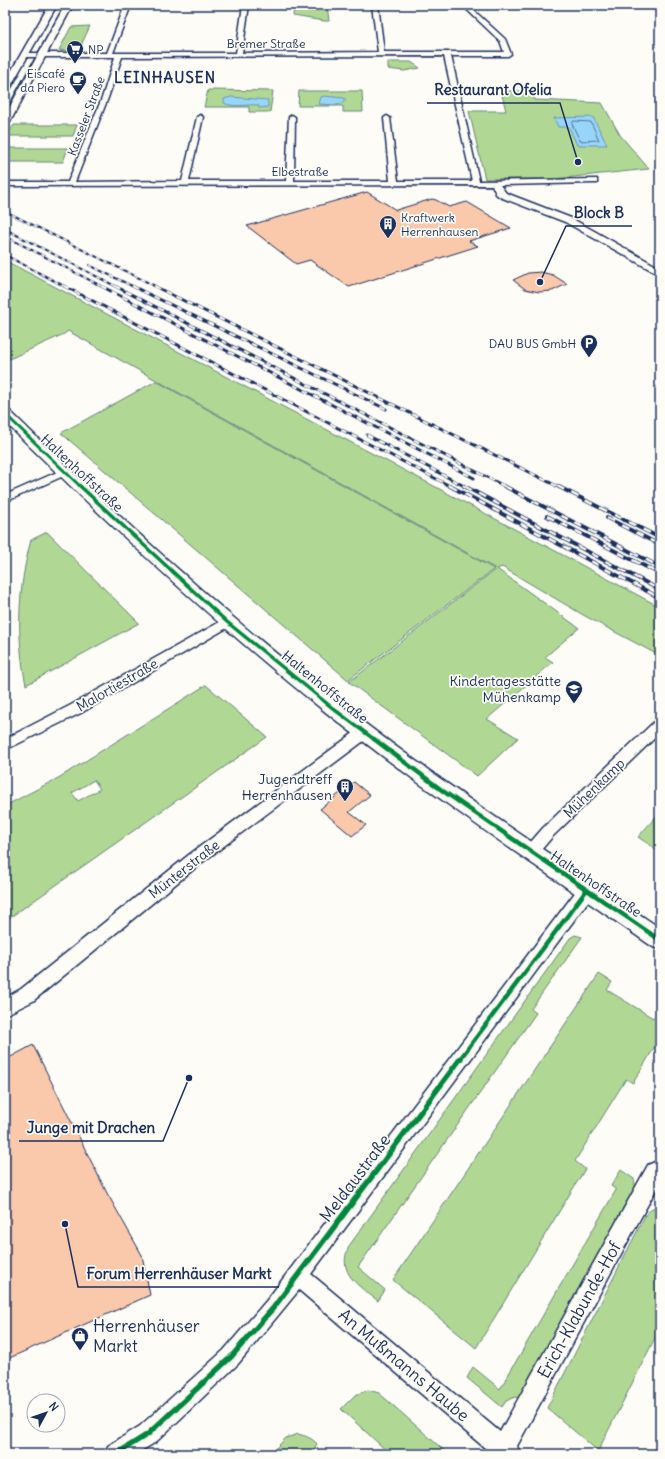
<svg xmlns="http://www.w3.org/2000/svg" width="665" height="1459" font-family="Delius,sans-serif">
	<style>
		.green { fill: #b0d894; stroke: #668479; fill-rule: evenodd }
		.water { fill: #98d6f9; stroke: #6693bb }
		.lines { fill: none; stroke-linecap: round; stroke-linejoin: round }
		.shore { stroke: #4d729c; stroke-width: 1 }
		.building { fill: #fac8aa; stroke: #1b2f5e }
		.minor-casing { stroke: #1b2f5e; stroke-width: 3 }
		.tertiary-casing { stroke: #1b2f5e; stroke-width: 3 }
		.minor { fill: #fdfcf7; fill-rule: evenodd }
		.tertiary { fill: #fdfcf7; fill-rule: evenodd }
		.tram { stroke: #1b2f5e; stroke-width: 1 }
		.rail-far2-casing { stroke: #1b2f5e; stroke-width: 2 }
		.rail-far1-casing { stroke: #1b2f5e; stroke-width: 3 }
		.rail-casing { stroke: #1b2f5e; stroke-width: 4 }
		.rail-far2 { stroke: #fdfcf7; stroke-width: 1.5; stroke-dasharray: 4; stroke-linecap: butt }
		.rail-far1 { stroke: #fdfcf7; stroke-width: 2; stroke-dasharray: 6; stroke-linecap: butt }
		.rail { stroke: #fdfcf7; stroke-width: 2.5; stroke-dasharray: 8; stroke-linecap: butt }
		.cycleway-far3-casing { stroke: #fdfcf7; stroke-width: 5 }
		.cycleway-far2-casing { stroke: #fdfcf7; stroke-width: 5.5 }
		.cycleway-far1-casing { stroke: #fdfcf7; stroke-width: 7 }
		.cycleway-casing { stroke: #fdfcf7; stroke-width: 8 }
		.cycleway-far3 { stroke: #00873e; stroke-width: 3 }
		.cycleway-far2 { stroke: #00873e; stroke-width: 3.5 }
		.cycleway-far1 { stroke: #00873e; stroke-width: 4.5 }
		.cycleway { stroke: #00873e; stroke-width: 5.5 }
		.labels { text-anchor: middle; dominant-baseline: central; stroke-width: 3.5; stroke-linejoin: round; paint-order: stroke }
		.far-street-label { font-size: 12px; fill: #1b2f5e; stroke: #fdfcf7 }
		.far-poi-label { font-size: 12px; fill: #1b2f5e; stroke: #fdfcf7; text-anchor: start }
		.street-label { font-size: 14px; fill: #1b2f5e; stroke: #fdfcf7 }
		.poi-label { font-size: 14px; fill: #1b2f5e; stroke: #fdfcf7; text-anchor: end }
		.far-district-label { font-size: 15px; font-weight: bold; letter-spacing: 1px; fill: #1b2f5e; stroke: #fdfcf7 }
		.near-street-label { font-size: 17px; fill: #1b2f5e; stroke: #fdfcf7 }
		.near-poi-label { font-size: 17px; fill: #1b2f5e; stroke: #fdfcf7; text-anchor: start }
		.leader { fill: none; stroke: #1b2f5e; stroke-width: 1.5 }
		.callout-dot { fill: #1b2f5e; stroke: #fdfcf7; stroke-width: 1.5 }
		.callout-label { font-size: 15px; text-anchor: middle; font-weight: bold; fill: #1b2f5e; stroke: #fdfcf7; stroke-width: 3.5; stroke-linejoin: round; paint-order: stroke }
	</style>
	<rect width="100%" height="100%" fill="#fdfcf7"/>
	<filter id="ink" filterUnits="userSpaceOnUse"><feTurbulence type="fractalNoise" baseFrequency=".025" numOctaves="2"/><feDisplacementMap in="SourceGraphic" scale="8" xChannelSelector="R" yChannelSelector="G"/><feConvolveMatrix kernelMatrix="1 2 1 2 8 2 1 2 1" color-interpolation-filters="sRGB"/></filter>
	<g filter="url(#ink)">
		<!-- green -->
		<g class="green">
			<polygon points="294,5 327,5 329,21 324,21 293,16"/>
			<polygon points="90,26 78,52 59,50 71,27"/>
			<polygon points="388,62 411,62 420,68 404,71 388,69"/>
			<polygon points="208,90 273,91 270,112 249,112 249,107 204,107"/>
			<polygon points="299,91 362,91 363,112 343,112 343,106 298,106"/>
			<polygon points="501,91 531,91 535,100 602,103 620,135 649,169 553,179 485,179 469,111 506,111"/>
			<polygon points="14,125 77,125 73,136 6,136"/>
			<polygon points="5,148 68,148 63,162 5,162"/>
			<polygon points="6,261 432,485 660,607 660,656 585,616 502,567 497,569 579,628 545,657 553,662 487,719 518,738 477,776 349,682 496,569 68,331 64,334 5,361"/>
			<polygon points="156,381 494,569 348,680 61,433"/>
			<path d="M47,532L139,623L26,685C16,636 18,588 31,540Z"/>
			<path d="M206,685L267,737L5,921V806L60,777ZM94,780L100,789L78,801L72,793Z"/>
			<polygon points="660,812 660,852 638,837"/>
			<path d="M575,935L582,937L531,1009L536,1013L358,1267L385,1290L378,1301C359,1286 336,1273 349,1246L570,938Z"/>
			<polygon points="599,974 612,982 607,990 653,1018 657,1013 660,1015 660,1038 633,1083 626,1079 575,1161 585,1169 476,1348 393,1280"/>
			<polygon points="621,1170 634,1179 636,1190 522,1400 515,1397 506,1401 502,1407 467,1378 473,1367 500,1389 616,1190 611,1186"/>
			<polygon points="660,1202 660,1328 598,1451 547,1408 646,1214"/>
			<polygon points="368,1390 379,1393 448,1454 390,1454 341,1409 355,1395"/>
			<path d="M298,1434C306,1436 312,1438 317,1444L312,1451L315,1454H270L286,1438Z"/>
		</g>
		<!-- water -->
		<g class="water">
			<polygon points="324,96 344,98 346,101 338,105 319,104 321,97"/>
			<path d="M231,97L268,100V107L259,108L258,105C248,104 233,108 224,103V99Z"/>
			<polygon points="593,117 607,145 577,145 569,127 558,127 554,118"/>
		</g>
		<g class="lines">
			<!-- shore -->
			<polygon class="shore" points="574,121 591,122 599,140 580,141 572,124"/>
		</g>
		<!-- building -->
		<g class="building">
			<polygon points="367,192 396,210 432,199 436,200 449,207 467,202 511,228 469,241 478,246 349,287 310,260 296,264 247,226"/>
			<polygon points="541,272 553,275 567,284 552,291 539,292 525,289 513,280 528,273"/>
			<polygon points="354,782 370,795 349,812 366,825 352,836 320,809"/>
			<polygon points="33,1045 107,1193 142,1255 150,1295 5,1360 5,1060"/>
		</g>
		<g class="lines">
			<defs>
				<g id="minor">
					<path d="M125,5H131L113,53H236L243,5H249L242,53L378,52L372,5H378L384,52H504L500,41L462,5H468L505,39L511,54L508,56H451L479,181L597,179V183H594L500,185L506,193L571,218L660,268V275L565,222L500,197L496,194L492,185L5,186V182H68L102,98L115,57H24L21,55L24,53H107ZM444,56L472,181H398L390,118L387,116L384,118L390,181H294L295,117L292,115L289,117L286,181H189L203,117L200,115L197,117L182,181L75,182L108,98L122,57Z"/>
					<polygon points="64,469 70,472 68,474 5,502 5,495"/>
					<polygon points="227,618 232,619 233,622 232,625 81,713 5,750 5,739 71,705"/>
					<polygon points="660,720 660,733 553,836 535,857 530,858 525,857 522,852 543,828 655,721"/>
					<polygon points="364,728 369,729 371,733 369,737 200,864 33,1001 5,1015 5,998 21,989 190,854 359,729"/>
					<polygon points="586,884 592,886 594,891 592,896 311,1274 500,1432 648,1165 655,1162 660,1165 660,1182 517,1446 520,1454 492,1454 299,1290 238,1364 156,1442 136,1454 105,1454 108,1446 140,1426 224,1350 267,1300 580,886"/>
				</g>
				<g id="tertiary">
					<polygon points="49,5 57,5 9,89 5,92 5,82"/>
					<polygon points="65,5 73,5 10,122 5,125 5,114"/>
					<path d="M5,410L10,411C115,514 224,615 341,705C444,785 553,856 660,928V949L653,947C543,871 433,797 328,714C215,624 108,524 5,422Z"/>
				</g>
			</defs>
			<!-- minor casing -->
			<use href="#minor" class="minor-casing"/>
			<!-- tertiary casing -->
			<use href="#tertiary" class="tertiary-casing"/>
			<!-- minor -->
			<use href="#minor" class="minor"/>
			<!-- tertiary -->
			<use href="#tertiary" class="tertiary"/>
			<!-- tram -->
			<g class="tram">
				<polyline points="5,100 20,74"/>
				<polyline points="5,115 64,5"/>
			</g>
			<defs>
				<g id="rail-far2">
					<polyline points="5,211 157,287"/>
					<polyline points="5,229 117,287"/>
					<polyline points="5,236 103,287"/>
					<polyline points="5,255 66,287"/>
					<polyline points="89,265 134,287"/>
				</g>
				<g id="rail-far1">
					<polyline points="64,286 452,487"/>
					<polyline points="101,286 474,478"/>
					<polyline points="115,286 506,487"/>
					<polyline points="132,286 386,409"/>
					<polyline points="154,286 559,487"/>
					<polyline points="367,435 466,487"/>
				</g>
				<g id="rail">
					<polyline points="450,486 660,598"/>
					<polyline points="464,486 660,590"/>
					<polyline points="504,486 660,567"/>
					<polyline points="557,486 660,538"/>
					<polyline points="547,516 660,574"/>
					<polyline points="607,518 660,545"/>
				</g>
			</defs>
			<!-- rail-far2 casing -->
			<use href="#rail-far2" class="rail-far2-casing"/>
			<!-- rail-far1 casing -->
			<use href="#rail-far1" class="rail-far1-casing"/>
			<!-- rail casing -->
			<use href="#rail" class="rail-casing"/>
			<!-- rail-far2 -->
			<use href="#rail-far2" class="rail-far2"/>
			<!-- rail-far1 -->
			<use href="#rail-far1" class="rail-far1"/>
			<!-- rail -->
			<use href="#rail" class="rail"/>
			<defs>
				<polyline id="cycleway-far3" points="5,414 81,487"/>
				<polyline id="cycleway-far2" points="80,486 227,622 335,710 375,740"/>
				<g id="cycleway-far1">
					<polyline points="374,739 443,791 660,940"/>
					<polyline points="460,1059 586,891"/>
				</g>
				<polyline id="cycleway" points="116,1454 148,1434 231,1357 274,1307 461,1058"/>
			</defs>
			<!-- cycleway-far3 casing -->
			<use href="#cycleway-far3" class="cycleway-far3-casing"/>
			<!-- cycleway-far2 casing -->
			<use href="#cycleway-far2" class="cycleway-far2-casing"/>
			<!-- cycleway-far1 casing -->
			<use href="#cycleway-far1" class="cycleway-far1-casing"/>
			<!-- cycleway casing -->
			<use href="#cycleway" class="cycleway-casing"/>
			<!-- cycleway-far3 -->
			<use href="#cycleway-far3" class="cycleway-far3"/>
			<!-- cycleway-far2 -->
			<use href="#cycleway-far2" class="cycleway-far2"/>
			<!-- cycleway-far1 -->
			<use href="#cycleway-far1" class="cycleway-far1"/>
			<!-- cycleway -->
			<use href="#cycleway" class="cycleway"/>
		</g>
	</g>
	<!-- icons -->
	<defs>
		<symbol id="supermarket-pin" viewBox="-11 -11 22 30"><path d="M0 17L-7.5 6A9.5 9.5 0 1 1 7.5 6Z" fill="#1b2f5e" stroke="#fdfcf7"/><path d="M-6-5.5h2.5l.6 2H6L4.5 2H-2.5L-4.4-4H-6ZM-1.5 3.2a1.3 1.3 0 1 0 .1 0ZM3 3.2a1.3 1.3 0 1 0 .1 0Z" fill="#fff"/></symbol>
		<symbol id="cafe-pin" viewBox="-11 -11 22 30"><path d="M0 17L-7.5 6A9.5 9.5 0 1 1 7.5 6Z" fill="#1b2f5e" stroke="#fdfcf7"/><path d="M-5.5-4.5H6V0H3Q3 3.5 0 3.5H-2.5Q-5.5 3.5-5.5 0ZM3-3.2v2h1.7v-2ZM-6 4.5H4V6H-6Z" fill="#fff"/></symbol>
		<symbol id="building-pin" viewBox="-11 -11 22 30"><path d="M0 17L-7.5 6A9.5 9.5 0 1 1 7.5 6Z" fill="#1b2f5e" stroke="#fdfcf7"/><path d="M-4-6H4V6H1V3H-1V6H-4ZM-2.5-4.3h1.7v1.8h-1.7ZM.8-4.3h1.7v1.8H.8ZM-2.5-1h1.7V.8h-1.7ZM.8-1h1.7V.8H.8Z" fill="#fff"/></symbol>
		<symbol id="parking-pin" viewBox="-11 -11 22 30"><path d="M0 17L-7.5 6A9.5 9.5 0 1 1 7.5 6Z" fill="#1b2f5e" stroke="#fdfcf7"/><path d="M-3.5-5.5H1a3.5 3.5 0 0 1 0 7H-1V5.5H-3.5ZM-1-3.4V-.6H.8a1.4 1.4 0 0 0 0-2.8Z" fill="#fff"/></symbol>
		<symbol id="school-pin" viewBox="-11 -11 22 30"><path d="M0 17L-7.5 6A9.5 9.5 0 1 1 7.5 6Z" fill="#1b2f5e" stroke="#fdfcf7"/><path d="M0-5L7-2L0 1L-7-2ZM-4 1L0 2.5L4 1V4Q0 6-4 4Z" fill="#fff"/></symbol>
		<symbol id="shop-pin" viewBox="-11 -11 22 30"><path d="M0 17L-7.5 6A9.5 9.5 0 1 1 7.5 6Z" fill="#1b2f5e" stroke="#fdfcf7"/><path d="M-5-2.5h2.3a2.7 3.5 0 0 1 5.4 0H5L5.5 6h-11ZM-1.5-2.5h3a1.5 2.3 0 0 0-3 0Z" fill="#fff"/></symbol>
	</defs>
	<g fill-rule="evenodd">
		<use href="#supermarket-pin" x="65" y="39" width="20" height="27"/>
		<use href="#cafe-pin" x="68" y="70" width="20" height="27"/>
		<use href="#building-pin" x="378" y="214" width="20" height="27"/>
		<use href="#parking-pin" x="579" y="333" width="20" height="27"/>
		<use href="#school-pin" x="564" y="679" width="20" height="27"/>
		<use href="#building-pin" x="335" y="777" width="20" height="27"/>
		<use href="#shop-pin" x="70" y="1326" width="20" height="27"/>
	</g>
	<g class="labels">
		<!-- far-street labels -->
		<g class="far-street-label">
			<text x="266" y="43">Bremer Straße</text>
			<text transform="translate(86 116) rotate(-69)">Kasseler Straße</text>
			<text x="300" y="171">Elbestraße</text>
		</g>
		<!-- far-poi labels -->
		<g class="far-poi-label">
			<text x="88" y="49">NP</text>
			<text x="65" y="73" text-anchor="end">Eiscafé<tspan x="65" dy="14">da Piero</tspan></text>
			<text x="401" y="217">Kraftwerk<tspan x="401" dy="14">Herrenhausen</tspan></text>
			<text x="576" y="343" text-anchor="end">DAU BUS GmbH</text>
		</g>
		<!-- street labels -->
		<g class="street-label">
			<text transform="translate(82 473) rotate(43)">Haltenhoffstraße</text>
			<text transform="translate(117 685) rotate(-30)">Malortiestraße</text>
			<text transform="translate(325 687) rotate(39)">Haltenhoffstraße</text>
			<text transform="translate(594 788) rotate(-44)">Mühenkamp</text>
			<text transform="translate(184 869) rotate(-38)">Münterstraße</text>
			<text transform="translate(596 884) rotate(34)">Haltenhoffstraße</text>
		</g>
		<!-- poi labels -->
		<g class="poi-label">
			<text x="561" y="681">Kindertagesstätte<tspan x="561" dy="16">Mühenkamp</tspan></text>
			<text x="332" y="779">Jugendtreff<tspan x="332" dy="16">Herrenhausen</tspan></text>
		</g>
		<!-- far-district labels -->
		<g class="far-district-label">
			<text x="165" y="77">LEINHAUSEN</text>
		</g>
		<!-- near-street labels -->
		<g class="near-street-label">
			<text transform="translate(355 1178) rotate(-53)">Meldaustraße</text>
			<text transform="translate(579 1310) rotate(-61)">Erich-Klabunde-Hof</text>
			<text transform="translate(404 1365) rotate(40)">An Mußmanns Haube</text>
		</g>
		<!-- near-poi labels -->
		<g class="near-poi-label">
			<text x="93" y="1326">Herrenhäuser<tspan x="93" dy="20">Markt</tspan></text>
		</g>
	</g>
	<!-- callouts -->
	<path class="leader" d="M578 162L560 103H427M540 282L566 226H632M189 1078L163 1141H19M65 1224L78 1287H279"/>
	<g class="callout-dot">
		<circle cx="578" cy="162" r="4"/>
		<circle cx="540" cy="282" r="4"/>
		<circle cx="189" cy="1078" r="4"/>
		<circle cx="65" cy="1224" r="4"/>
	</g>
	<g class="callout-label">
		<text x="493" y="95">Restaurant Ofelia</text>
		<text x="599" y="218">Block B</text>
		<text x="91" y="1133">Junge mit Drachen</text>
		<text x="179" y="1279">Forum Herrenhäuser Markt</text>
	</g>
	<!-- margin -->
	<rect width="665" height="1459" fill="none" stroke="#fdfcf7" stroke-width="20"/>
	<rect x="10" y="10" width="645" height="1439" fill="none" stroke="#1b2f5e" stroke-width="1.5" filter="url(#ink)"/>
	<!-- north arrow -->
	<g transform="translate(46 1413) rotate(50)"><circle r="19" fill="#fdfcf7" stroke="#a3aaba"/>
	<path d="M0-3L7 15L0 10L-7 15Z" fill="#1b2f5e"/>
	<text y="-6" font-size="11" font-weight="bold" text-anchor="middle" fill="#1b2f5e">N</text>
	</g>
</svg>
